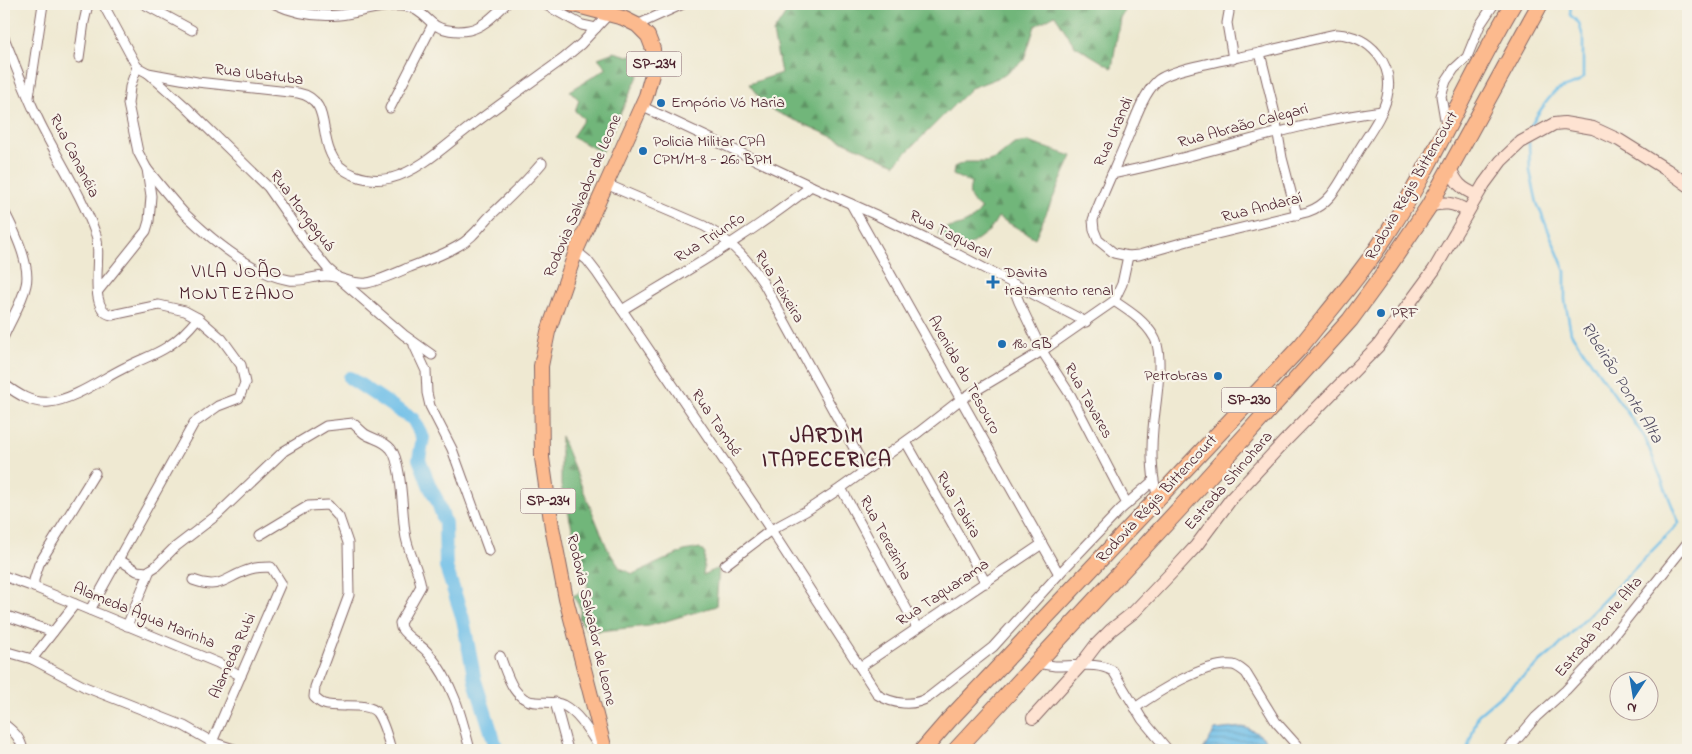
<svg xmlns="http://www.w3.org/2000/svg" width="1692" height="754" font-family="'Indie Flower',sans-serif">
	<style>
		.forest { fill: url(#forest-firs); stroke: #5e6a52 }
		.water { fill: url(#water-rules); stroke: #5b6e8a }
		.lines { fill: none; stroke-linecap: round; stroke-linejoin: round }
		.stream { stroke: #6cbee8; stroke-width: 2.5 }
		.river { stroke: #6cbee8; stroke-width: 14 }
		.street-casing { stroke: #846665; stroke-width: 11 }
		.secondary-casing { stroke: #846665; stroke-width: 14 }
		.primary-casing { stroke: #846665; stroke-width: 16 }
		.highway-casing { stroke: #846665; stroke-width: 18 }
		.street { stroke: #fff; stroke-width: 9 }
		.secondary { stroke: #fee3d2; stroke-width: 12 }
		.primary { stroke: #fcba8e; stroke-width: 14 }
		.highway { stroke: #fcba8e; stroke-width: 16 }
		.poi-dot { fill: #1f6fb2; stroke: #f7f3e8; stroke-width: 2 }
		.labels { text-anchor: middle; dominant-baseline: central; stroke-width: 4.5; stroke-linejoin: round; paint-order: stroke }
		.shield { fill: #f7f3e8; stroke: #7e5f64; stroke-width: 1 }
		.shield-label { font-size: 15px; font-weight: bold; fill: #4a1f2b }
		.street-label { font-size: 16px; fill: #4a1f2b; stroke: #f7f3e8 }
		.poi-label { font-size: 16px; fill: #4a1f2b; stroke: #f7f3e8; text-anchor: start }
		.water-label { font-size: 18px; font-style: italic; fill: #544f64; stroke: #f7f3e8 }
		.quarter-label { font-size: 19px; letter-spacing: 1px; fill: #4a1f2b; stroke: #f7f3e8 }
		.district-label { font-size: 21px; font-weight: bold; letter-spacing: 1px; fill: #4a1f2b; stroke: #f7f3e8 }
	</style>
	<defs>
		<pattern id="forest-firs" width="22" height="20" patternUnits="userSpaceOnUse" patternTransform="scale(1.25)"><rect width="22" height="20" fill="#71b67a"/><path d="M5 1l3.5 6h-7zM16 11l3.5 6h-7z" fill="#5f9364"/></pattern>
		<pattern id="water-rules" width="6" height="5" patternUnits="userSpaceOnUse" patternTransform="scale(1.25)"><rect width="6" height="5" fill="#6cbee8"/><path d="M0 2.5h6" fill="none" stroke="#5b9abc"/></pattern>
	</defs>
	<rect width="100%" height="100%" fill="#f7f3e8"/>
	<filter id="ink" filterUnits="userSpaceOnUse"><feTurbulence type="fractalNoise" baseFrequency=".02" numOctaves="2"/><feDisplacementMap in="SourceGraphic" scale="10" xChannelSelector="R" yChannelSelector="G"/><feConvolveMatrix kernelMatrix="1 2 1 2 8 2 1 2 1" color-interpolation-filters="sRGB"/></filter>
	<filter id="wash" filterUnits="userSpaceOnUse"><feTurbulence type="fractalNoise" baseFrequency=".0096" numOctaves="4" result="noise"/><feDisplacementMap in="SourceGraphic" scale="20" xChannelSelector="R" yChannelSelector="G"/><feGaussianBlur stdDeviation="1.12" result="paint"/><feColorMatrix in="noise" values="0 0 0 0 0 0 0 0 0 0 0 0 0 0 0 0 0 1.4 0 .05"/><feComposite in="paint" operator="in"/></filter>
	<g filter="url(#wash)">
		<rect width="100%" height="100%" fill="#efe9d2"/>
		<!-- forest -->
		<g class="forest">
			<path d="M792,4C813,4 837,16 856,4H1127L1120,18L1112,68L1074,45L1055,15L1035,26L1024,60L1003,76L971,88L895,164L767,108L749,84L781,73L773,33Z"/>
			<polygon points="614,52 628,56 642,52 642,68 602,152 572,137 584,119 575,111 579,100 570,91 607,68 598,58"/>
			<path d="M1028,142L1072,156L1035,238L998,217L990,230L966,248L944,240L938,235L940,229C958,227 971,224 981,209C971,200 967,198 971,183L953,175L954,167L965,162H986L997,158L1014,144Z"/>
			<polygon points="561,436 608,550 620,568 633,574 684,551 700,548 705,554 703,575 719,568 716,606 649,626 588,632 579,618 581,609 573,596 588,588 561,486"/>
		</g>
		<!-- water -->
		<path class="water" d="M1242,727C1256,730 1266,738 1274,750H1203L1215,730Z"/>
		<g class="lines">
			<!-- stream -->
			<g class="stream">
				<path d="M1528,133C1530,124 1551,93 1558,90C1567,85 1576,86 1583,78V37L1579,23L1570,15L1571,4"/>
				<polyline points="1467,750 1478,715 1557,648 1679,523 1645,438 1571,333 1565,300 1565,271 1537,203 1530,171 1529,143"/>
			</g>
			<!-- river -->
			<polyline class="river" points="350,378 401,412 413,419 423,438 419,459 430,487 437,500 445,523 446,567 463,619 475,681 497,750"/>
		</g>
	</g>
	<g filter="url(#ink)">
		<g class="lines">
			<defs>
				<g id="street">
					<polyline points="103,4 137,67"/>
					<polyline points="144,4 192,30"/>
					<path d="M275,4C294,13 317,17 339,15C360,13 381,4 403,6C416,7 423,15 432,23C441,31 458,32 469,30C484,27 495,14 506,4"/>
					<polyline points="544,4 582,25 596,28"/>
					<polyline points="1229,12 1227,23 1233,59"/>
					<polyline points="637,25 683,4"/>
					<path d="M1337,34C1370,36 1395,64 1387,97C1382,118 1366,137 1356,155C1342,177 1333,204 1307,212L1188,241L1139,255L1128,256L1114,253L1098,240L1094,230L1093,220C1103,192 1116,166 1127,139C1134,122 1143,94 1157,81C1171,68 1237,58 1259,53C1285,47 1311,39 1337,34Z"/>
					<path d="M4,38C17,69 28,100 43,129C61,164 83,198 96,235C103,253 86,311 112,315L159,305L185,311L198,318L222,339L241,365L245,383L239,398L218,406L194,423L90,610"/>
					<polyline points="1260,53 1274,110 1282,158 1297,215"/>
					<polyline points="79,58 84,22 88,4"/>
					<path d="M137,67L148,73L197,82L298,93C329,99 320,129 330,152C339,175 368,183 391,178C419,171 445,146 467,129C499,105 531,82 563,59L581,44L609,14"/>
					<polyline points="148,73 186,107 268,187 307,243 328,269 404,335 432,355"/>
					<polyline points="29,97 43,4"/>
					<polyline points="641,106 811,186 874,214 959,255 1086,322"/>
					<polyline points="390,108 433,24"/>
					<polyline points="1446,125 1441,96 1446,81 1454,69 1467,57 1480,25 1494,4"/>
					<path d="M147,169C159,184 171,199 184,213C210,238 252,274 289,280C302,282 313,276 326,276C341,276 352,285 367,283C381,280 396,273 410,267C426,261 443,255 458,246C472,239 481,225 491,215C509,198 526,182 542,163"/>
					<path d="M1112,174C1203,157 1290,123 1382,111"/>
					<path d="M606,184L704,226C730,240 748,259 764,284L866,470"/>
					<polyline points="851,204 1059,574 1120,510 1153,481"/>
					<path d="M4,211C14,230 31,265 26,285C22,303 11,319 4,336"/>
					<path d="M576,251L587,260L597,273L771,530L878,695C893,704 913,707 929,697L993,647L1059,574"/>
					<polyline points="1012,284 1019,302 1042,351 1071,396 1127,504"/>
					<polyline points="98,291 146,231 149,221 151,196 147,169 138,152 128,104 130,87 137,67"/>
					<path d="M1114,301C1129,311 1145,321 1154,337C1165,355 1155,406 1153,429C1151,452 1151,475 1158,498"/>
					<path d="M622,310C686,271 753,233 811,186"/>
					<polyline points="414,345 426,371 427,393 430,406 452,449 489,551"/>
					<path d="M4,384C16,393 32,404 49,402C74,400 103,378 126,367C139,360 155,355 167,347C180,339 189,329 198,318"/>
					<polyline points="906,442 986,583"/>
					<polyline points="841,488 917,628"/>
					<path d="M260,535L308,506L328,505L339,517L348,543L349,595L315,687L314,697C317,700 320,703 324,704C337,709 369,701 377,713C384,723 388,739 391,750"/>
					<path d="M118,559L137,571L147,572L155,567L174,548L217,515L284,451L326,426L353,423C357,427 361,431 365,434C373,439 384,440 391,449C402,462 402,513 405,532C407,551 418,567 421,586L400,623L401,628C407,638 421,644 429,654C453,683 461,714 470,750"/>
					<polyline points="725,565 771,530 806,511 841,488 919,432 960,400 1042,351 1114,301 1122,284 1128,256"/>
					<polyline points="4,576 34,587 218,663 241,676"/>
					<path d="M193,580C222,591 226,576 251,569C257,567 265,567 271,567L281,583L212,742"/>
					<polyline points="34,587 34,580 39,564 95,473"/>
					<polyline points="4,615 53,632"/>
					<polyline points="127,626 150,570"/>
					<polyline points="4,651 32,659 85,687 184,726 212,742 237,750"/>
					<path d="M500,656C507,674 513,701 536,702C546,703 554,701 563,705C580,714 591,735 601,750"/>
					<polyline points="32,659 75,604"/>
					<path d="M1037,663C1044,664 1051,666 1057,666C1076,667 1096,661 1113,671L1142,719L1168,750"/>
					<polyline points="860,667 1042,544"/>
					<polyline points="555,702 568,750"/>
					<path d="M1135,708C1156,693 1206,661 1233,665C1238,666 1241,669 1246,673L1276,722L1301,750"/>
					<path d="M4,724C14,732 20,737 23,750"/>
					<polyline points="1508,750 1536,717 1566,690 1593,661 1688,542"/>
				</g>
				<g id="secondary">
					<path d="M1450,167C1455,182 1461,189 1477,195"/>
					<path d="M1429,206C1444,202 1453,202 1467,211"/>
					<polyline points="1033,718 1080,666 1096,645 1111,630 1134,612 1174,570 1196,546 1231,499 1283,443 1378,346 1434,270 1484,184 1501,161 1521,142 1554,124 1564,123 1593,128 1619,140 1667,170 1688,185"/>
				</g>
				<polyline id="primary" points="570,4 623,18 637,25 648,36 653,49 654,67 646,96 576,251 548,332 541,366 542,458 552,527 566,599 605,750"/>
				<g id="highway">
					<path d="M923,750L949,720L1301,346C1331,308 1363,272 1389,231C1436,158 1469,78 1513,4"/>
					<polyline points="956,750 1183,505 1350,320 1377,283 1429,206 1540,4"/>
				</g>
			</defs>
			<!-- street casing -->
			<use href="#street" class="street-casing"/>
			<!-- secondary casing -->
			<use href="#secondary" class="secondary-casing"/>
			<!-- primary casing -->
			<use href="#primary" class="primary-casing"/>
			<!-- highway casing -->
			<use href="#highway" class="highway-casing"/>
			<!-- street -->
			<use href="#street" class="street"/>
			<!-- secondary -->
			<use href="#secondary" class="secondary"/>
			<!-- primary -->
			<use href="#primary" class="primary"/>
			<!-- highway -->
			<use href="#highway" class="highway"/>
		</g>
	</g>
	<!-- markers -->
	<g class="poi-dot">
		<circle cx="661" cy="103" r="5"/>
		<circle cx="643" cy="151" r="5"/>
		<path d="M990.5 274.5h5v5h5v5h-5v5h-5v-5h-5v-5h5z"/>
		<circle cx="1381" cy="313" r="5"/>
		<circle cx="1002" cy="344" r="5"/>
		<circle cx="1218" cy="376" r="5"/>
	</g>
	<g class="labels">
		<!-- shield labels -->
		<g class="shield">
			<rect x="626.5" y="51.5" width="55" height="25" rx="4"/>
			<rect x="1221.5" y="387.5" width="55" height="25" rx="4"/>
			<rect x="520.5" y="488.5" width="55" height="25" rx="4"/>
		</g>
		<g class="shield-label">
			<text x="654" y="64">SP-234</text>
			<text x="1249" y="400">SP-230</text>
			<text x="548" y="501">SP-234</text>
		</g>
		<!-- street labels -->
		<g class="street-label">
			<text transform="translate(259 75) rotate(7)">Rua Ubatuba</text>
			<text transform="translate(1243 126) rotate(-15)">Rua Abraão Calegari</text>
			<text transform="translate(1114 132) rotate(-66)">Rua Urandi</text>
			<text transform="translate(74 156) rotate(63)">Rua Cananéia</text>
			<text transform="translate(1412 186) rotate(-60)">Rodovia Régis Bittencourt</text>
			<text transform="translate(583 196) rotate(-67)">Rodovia Salvador de Leone</text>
			<text transform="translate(1262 208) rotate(-14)">Rua Andaraí</text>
			<text transform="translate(302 211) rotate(53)">Rua Mongaguá</text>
			<text transform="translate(950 235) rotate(27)">Rua Taquaral</text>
			<text transform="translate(710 238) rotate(-32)">Rua Triunfo</text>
			<text transform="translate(779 287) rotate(59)">Rua Teixeira</text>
			<text transform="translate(964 375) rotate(61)">Avenida do Tesouro</text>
			<text transform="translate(1088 401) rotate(61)">Rua Tavares</text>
			<text transform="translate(716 423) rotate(56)">Rua També</text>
			<text transform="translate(1229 481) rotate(-49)">Estrada Shinohara</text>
			<text transform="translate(1157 499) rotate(-47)">Rodovia Régis Bittencourt</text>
			<text transform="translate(958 505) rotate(60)">Rua Tabira</text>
			<text transform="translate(885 538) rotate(62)">Rua Terezinha</text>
			<text transform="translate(943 593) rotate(-34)">Rua Taquarama</text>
			<text transform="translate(144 616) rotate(22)">Alameda Água Marinha</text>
			<text transform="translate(591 620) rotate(77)">Rodovia Salvador de Leone</text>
			<text transform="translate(1599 627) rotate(-50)">Estrada Ponte Alta</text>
			<text transform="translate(233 656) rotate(-66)">Alameda Rubi</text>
		</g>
		<!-- poi labels -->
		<g class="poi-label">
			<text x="671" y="103">Empório Vó Maria</text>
			<text x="653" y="142">Policia Militar CPA<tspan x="653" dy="18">CPM/M-8 - 26º BPM</tspan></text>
			<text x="1004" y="273">Davita<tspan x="1004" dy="18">tratamento renal</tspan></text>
			<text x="1391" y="313">PRF</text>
			<text x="1012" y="344">18º GB</text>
			<text x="1208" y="376" text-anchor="end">Petrobras</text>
		</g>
		<!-- water labels -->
		<g class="water-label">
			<text transform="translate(1621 383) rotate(58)">Ribeirão Ponte Alta</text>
		</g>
		<!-- quarter labels -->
		<g class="quarter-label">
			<text x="237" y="272">VILA JOÃO<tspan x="237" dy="22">MONTEZANO</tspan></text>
		</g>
		<!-- district labels -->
		<g class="district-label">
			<text x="827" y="437">JARDIM<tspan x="827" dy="24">ITAPECERICA</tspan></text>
		</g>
	</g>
	<!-- margin -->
	<rect width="1692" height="754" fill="none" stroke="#f7f3e8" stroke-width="20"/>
	<!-- north arrow -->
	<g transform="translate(1634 696) rotate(192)"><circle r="24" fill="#f7f3e8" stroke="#b29e9c"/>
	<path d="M0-4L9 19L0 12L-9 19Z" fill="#1f6fb2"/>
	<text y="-8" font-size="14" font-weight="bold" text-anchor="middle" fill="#4a1f2b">N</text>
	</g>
</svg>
